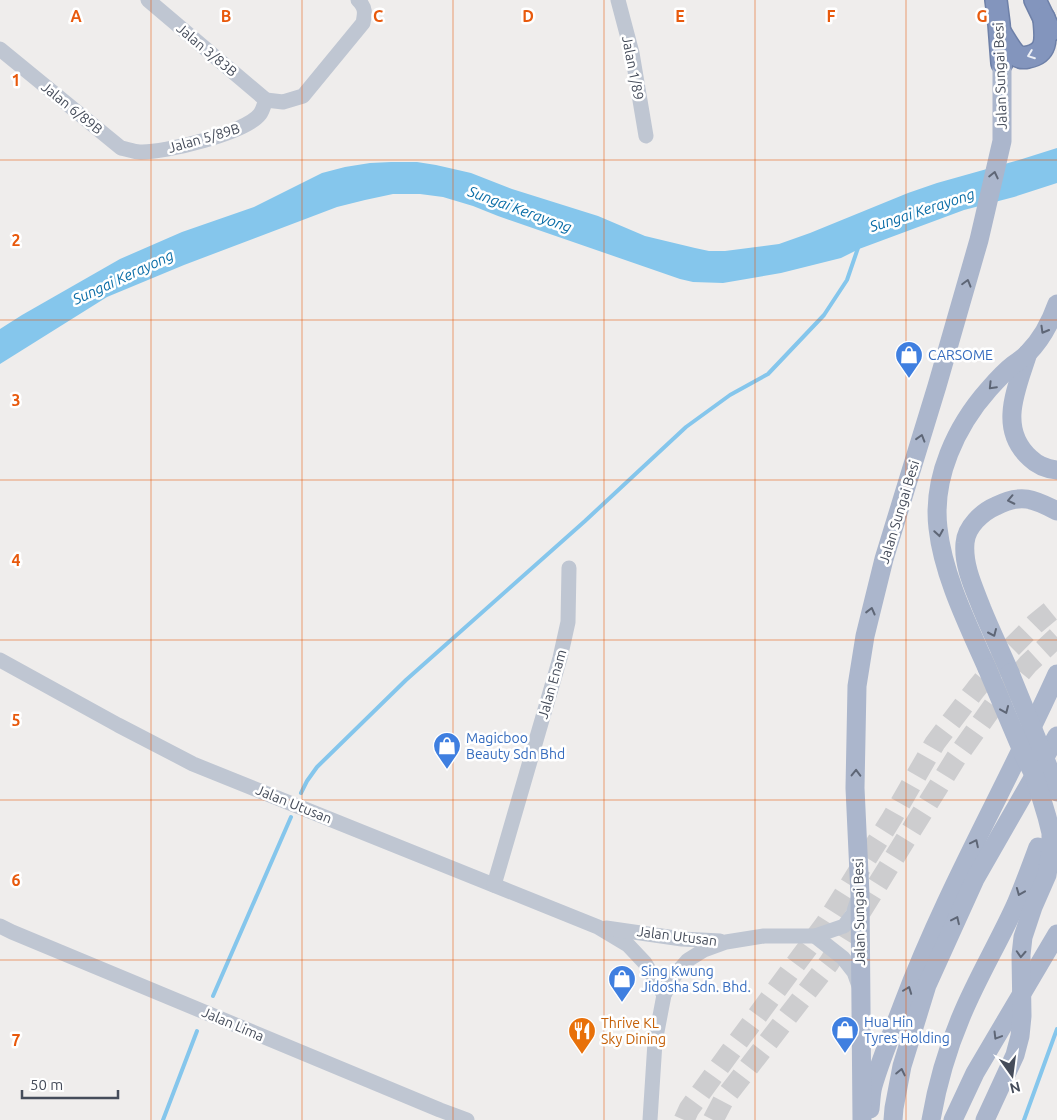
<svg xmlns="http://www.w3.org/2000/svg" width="1057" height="1120" font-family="Ubuntu,sans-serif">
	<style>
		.water { fill: #85c6ec }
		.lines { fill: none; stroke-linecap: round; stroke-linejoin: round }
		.stream { stroke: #85c6ec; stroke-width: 4 }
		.highway-tunnel { stroke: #cdcdcf; stroke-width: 21; stroke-dasharray: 21 11; stroke-linecap: butt }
		.highway-casing { stroke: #6e80a8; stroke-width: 24 }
		.minor { stroke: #bfc6d2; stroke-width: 15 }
		.major { stroke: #abb6cc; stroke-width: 19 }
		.highway { stroke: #8395bd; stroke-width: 21 }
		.major-bridge { stroke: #abb6cc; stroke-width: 19 }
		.oneway { stroke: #eceff5 }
		.oneway2 { stroke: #5e6676 }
		.grid { fill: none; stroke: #e8590c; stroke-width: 1; stroke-opacity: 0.55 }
		.labels { text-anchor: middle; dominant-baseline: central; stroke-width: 5; stroke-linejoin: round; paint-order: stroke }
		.street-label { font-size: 14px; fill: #454c5a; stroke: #fff }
		.shop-label { font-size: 14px; fill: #366cbe; stroke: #fff; text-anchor: start }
		.food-label { font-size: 14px; fill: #c56008; stroke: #fff; text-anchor: start }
		.water-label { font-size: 15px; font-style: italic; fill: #0a6da7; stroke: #fff }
		.grid-label { font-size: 16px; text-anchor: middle; font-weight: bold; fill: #e8590c; stroke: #fff; stroke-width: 5; stroke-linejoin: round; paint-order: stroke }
	</style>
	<rect width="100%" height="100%" fill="#efedec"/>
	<!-- water -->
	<polygon class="water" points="1057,148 1057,183 1014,197 964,210 859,249 841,258 781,273 723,283 693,282 680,279 498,216 473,206 443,197 420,194 393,194 365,200 337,207 184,265 107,297 0,364 0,329 22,315 120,259 182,232 254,207 322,173 345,167 370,163 391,162 417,162 436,165 471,173 512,189 598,216 645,236 695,248 709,251 725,251 779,244 810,233 908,193 937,183 1019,160"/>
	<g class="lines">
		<!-- stream -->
		<g class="stream">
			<polyline points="301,793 307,781 317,767 406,680 585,521 686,427 730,395 768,374 824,315 847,280 859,245"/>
			<polyline points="213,996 291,817"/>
			<polyline points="163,1120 197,1031"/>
			<polyline points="1024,1120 1057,1029"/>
		</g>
		<!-- highway-tunnel -->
		<g class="highway-tunnel">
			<polyline points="684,1120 689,1109 731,1051 826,923 892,818 935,743 976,689 1005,654 1035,624 1057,606"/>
			<polyline points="713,1120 724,1099 829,963 956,758 994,705 1028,664 1057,637"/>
		</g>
		<defs>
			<g id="highway">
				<polyline points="996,0 999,24 1002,63"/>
				<polyline points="1035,0 1050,31"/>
				<path d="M1000,32C1004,38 1011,51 1016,55C1020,58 1024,58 1028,57C1050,53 1045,35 1044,18"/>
			</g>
		</defs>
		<!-- highway casing -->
		<use href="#highway" class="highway-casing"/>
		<!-- minor -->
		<g class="minor">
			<polyline points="148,0 266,100"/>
			<polyline points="618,0 632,53 646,136"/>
			<path d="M0,49L121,148C127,149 134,152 140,152C164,153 246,133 260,114C263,110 264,104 266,100L283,102L303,96L363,23C365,13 366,8 358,0"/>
			<polyline points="0,660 118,725 193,764 598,927 628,945 645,963 664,995"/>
			<polyline points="494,885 560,658 568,622 569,568"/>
			<polyline points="0,926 12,932 440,1110 467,1120"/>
			<polyline points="606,928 682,939 720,941"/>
			<polyline points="815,936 843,958 854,972 859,986"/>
			<polyline points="650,1120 655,1042 664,995 675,975 688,960 704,950 726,942 764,936 815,936 844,926 853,914 858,899"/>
		</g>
		<!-- major -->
		<g class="major">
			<path d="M1028,353C1017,388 997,428 1030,458C1037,465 1047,469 1057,470"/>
			<path d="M987,668C968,625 943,575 938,528C932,478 956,426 989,389C996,381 1004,372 1013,365C1018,361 1024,358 1028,353C1041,340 1051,321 1057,304"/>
			<path d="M1010,673C1001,652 991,631 982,609C974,588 963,566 965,543C966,527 982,512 996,506C1021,493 1034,499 1057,511"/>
			<path d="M870,1109C871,1101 871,1093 873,1086C881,1058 893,1031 903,1004C946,890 1007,785 1057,674"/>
			<polyline points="862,1120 860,895 855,788 857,686 865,636 884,559 937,386 979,240 1002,141 1002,63"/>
			<polyline points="893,1120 894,1108 902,1066 927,985 975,879 1057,736"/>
			<path d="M931,1120C937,1085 947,1050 961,1017C977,978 999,942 1016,904C1024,885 1031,866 1038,847"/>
			<polyline points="953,1120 975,1073 1057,934"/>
		</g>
		<!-- highway -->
		<use href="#highway" class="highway"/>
		<!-- major-bridge -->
		<g class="major-bridge">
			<polyline points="1010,673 1056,786 1057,792"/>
			<polyline points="985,1120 1015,1055 1020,1036 1022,1016 1021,955 1023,937 1033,907 1047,875 1051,849 1051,833 1047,817 1035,777 1023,753 987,668"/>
		</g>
	</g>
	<!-- one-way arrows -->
	<defs><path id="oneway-chevron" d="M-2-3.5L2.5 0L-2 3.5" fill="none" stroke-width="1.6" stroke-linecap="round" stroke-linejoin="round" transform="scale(1.25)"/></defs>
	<use class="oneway" href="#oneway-chevron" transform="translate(1031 55) rotate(159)"/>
	<g class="oneway2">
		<use href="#oneway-chevron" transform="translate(994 175) rotate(-77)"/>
		<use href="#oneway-chevron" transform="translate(967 283) rotate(-74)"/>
		<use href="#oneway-chevron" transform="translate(1044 330) rotate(120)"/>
		<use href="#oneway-chevron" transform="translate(992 386) rotate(134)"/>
		<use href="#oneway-chevron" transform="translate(921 438) rotate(-73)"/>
		<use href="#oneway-chevron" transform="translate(1011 500) rotate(168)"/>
		<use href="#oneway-chevron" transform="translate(939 533) rotate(81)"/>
		<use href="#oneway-chevron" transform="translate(871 611) rotate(-76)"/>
		<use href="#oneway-chevron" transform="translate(993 633) rotate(66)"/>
		<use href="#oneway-chevron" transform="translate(1005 710) rotate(67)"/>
		<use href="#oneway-chevron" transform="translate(856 773) rotate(-89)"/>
		<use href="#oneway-chevron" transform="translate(975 843) rotate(-64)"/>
		<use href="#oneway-chevron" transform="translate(1020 892) rotate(112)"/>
		<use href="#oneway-chevron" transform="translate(956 920) rotate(-65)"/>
		<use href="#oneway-chevron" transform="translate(1021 954) rotate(93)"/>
		<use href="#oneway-chevron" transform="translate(908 990) rotate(-69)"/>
		<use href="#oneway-chevron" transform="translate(997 1036) rotate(121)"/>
		<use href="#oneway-chevron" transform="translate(901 1072) rotate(-78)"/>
	</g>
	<!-- grid -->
	<path class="grid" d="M151,0V1120M302,0V1120M453,0V1120M604,0V1120M755,0V1120M906,0V1120M0,160H1057M0,320H1057M0,480H1057M0,640H1057M0,800H1057M0,960H1057"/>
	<!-- icons -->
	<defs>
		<symbol id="shop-pin" viewBox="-11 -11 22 30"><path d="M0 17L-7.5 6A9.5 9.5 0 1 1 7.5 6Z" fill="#3f7fe0" stroke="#fff"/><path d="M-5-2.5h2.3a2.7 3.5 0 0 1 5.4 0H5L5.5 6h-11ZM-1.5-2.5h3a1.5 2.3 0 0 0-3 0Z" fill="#fff"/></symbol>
		<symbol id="restaurant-pin" viewBox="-11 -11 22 30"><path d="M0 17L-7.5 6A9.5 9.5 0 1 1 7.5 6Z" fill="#e8710a" stroke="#fff"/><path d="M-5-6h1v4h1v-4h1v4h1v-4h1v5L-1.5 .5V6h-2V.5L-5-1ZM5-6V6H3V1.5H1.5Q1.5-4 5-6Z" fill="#fff"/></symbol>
	</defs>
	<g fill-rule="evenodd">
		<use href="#shop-pin" x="893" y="339" width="32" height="43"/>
		<use href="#shop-pin" x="431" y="730" width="32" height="43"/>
		<use href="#shop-pin" x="606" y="963" width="32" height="43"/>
		<use href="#shop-pin" x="829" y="1014" width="32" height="43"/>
		<use href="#restaurant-pin" x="566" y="1015" width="32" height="43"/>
	</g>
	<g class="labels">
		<!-- street labels -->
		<g class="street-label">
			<text transform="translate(207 50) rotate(40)">Jalan 3/83B</text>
			<text transform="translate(633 68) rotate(79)">Jalan 1/89</text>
			<text transform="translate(1000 76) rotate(-92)">Jalan Sungai Besi</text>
			<text transform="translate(72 108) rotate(39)">Jalan 6/89B</text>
			<text transform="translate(204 138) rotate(-16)">Jalan 5/89B</text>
			<text transform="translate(899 512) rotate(-73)">Jalan Sungai Besi</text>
			<text transform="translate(552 684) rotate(-74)">Jalan Enam</text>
			<text transform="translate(294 804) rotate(22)">Jalan Utusan</text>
			<text transform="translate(859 912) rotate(-91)">Jalan Sungai Besi</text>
			<text transform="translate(677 936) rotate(7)">Jalan Utusan</text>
			<text transform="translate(233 1024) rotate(23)">Jalan Lima</text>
		</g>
		<!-- shop labels -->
		<g class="shop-label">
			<text x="928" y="355">CARSOME</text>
			<text x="466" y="738">Magicboo<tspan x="466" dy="16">Beauty Sdn Bhd</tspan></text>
			<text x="641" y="971">Sing Kwung<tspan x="641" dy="16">Jidosha Sdn. Bhd.</tspan></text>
			<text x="864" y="1022">Hua Hin<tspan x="864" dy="16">Tyres Holding</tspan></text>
		</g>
		<!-- food labels -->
		<g class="food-label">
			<text x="601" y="1023">Thrive KL<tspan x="601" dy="16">Sky Dining</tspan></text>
		</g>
		<!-- water labels -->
		<g class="water-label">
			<text transform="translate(520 209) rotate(20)">Sungai Kerayong</text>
			<text transform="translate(922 210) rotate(-18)">Sungai Kerayong</text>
			<text transform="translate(123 277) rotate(-25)">Sungai Kerayong</text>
		</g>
	</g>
	<g class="grid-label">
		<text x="76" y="22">A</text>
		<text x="226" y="22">B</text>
		<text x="378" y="22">C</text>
		<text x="528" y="22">D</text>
		<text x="680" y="22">E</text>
		<text x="831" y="22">F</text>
		<text x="982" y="22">G</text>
		<text x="16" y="86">1</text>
		<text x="16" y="246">2</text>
		<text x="16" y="406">3</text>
		<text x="16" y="566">4</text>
		<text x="16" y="726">5</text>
		<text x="16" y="886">6</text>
		<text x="16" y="1046">7</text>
	</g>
	<!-- north arrow -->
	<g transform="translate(1012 1075) rotate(166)" stroke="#ffffff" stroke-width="4" paint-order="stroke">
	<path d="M0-4L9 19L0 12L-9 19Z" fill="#454c5a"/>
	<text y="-8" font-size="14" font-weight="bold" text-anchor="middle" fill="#454c5a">N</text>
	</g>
	<!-- scale -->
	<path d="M22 1090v8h96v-8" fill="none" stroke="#454c5a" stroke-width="2.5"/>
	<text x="30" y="1090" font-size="15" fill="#454c5a" stroke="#ffffff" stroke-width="4" paint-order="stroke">50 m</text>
</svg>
